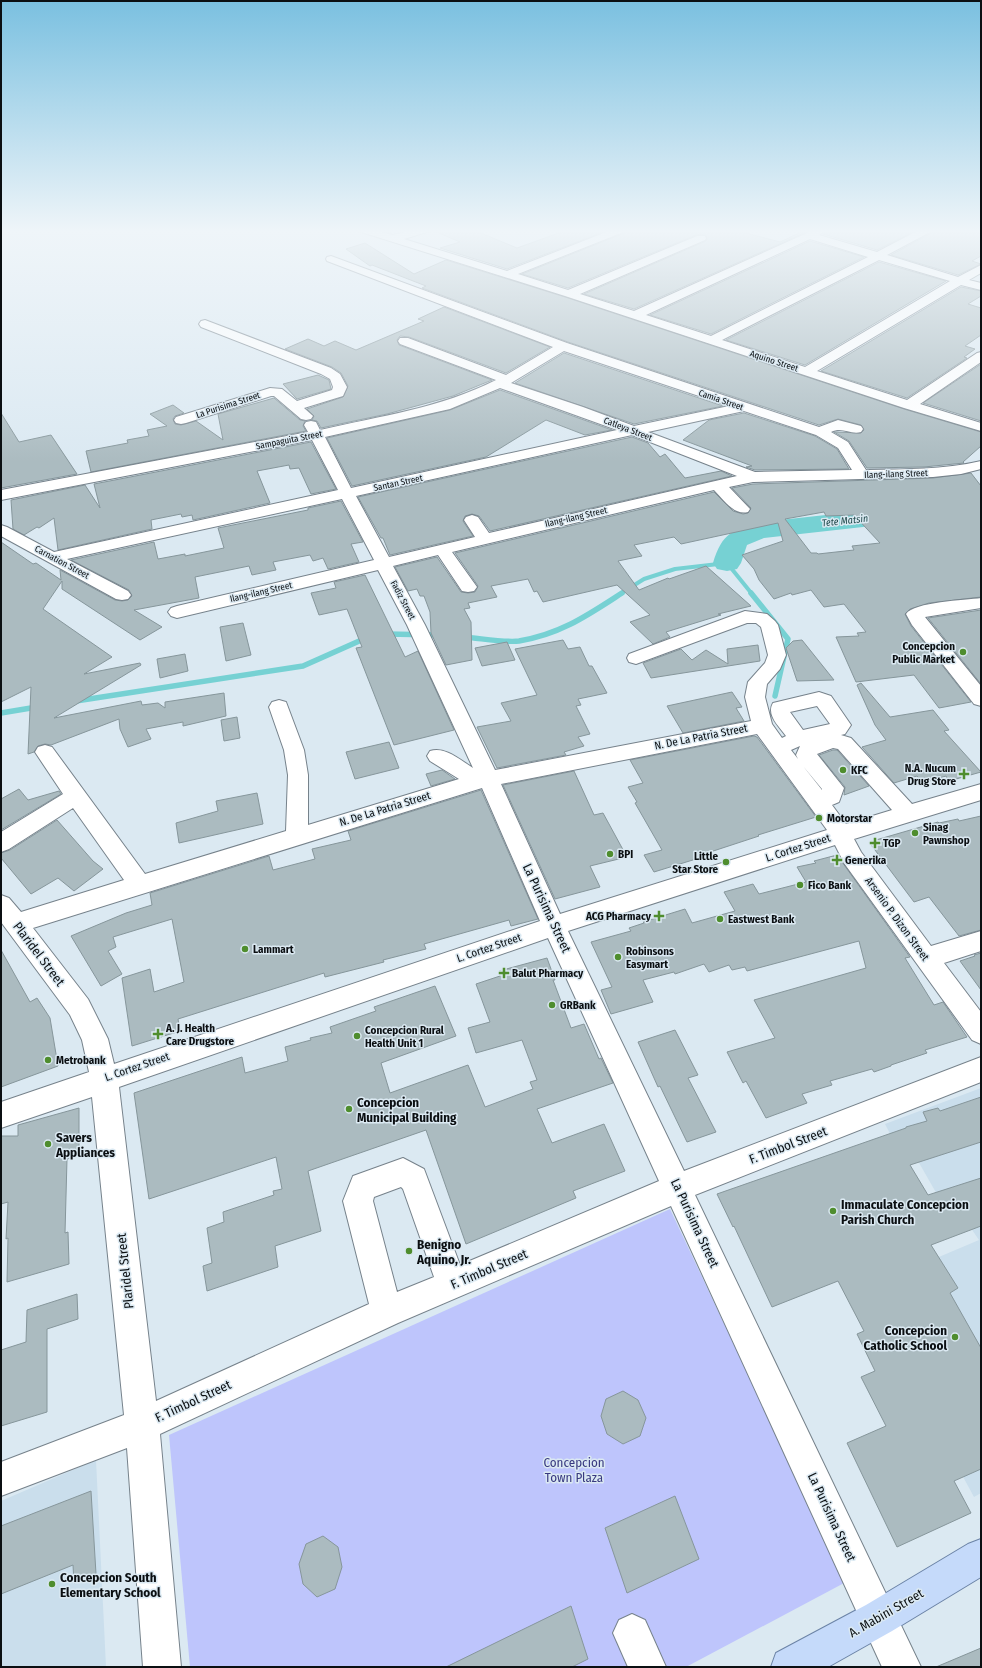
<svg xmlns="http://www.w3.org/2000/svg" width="982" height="1668" font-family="'Fira Sans Condensed',sans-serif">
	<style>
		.built { fill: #cadeec }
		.green { fill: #bec5fc }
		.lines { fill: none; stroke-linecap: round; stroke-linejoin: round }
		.stream-far1 { stroke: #76d1d3; stroke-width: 4 }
		.stream { stroke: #76d1d3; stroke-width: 5.5 }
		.river { fill: #76d1d3; fill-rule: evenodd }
		.building { fill: #abbbc0; stroke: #86969b; fill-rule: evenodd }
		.minor-casing { stroke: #76828b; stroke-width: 2 }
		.major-casing { stroke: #6b83a6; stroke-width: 2 }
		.minor { fill: #fff; fill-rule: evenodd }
		.major { fill: #c5dafa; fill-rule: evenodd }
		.poi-dot { fill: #4f8d2e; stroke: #dbe9f2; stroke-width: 1.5 }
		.labels { text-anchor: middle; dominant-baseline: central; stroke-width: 3; stroke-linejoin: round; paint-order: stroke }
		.far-street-label { font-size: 9px; fill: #0b0f12; stroke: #dbe9f2 }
		.far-water-label { font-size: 10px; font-style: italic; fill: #1d4748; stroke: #dbe9f2 }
		.poi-label { font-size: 11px; font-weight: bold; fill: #0b0f12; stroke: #dbe9f2; text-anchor: start }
		.street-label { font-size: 11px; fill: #0b0f12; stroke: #dbe9f2 }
		.near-street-label { font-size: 13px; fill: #0b0f12; stroke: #dbe9f2 }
		.near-poi-label { font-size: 13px; font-weight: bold; fill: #0b0f12; stroke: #dbe9f2; text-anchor: start }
		.near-park-label { font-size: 13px; fill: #393a81; stroke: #dbe9f2 }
	</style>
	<rect width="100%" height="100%" fill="#dbe9f2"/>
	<!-- built -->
	<g class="built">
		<polygon points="981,1088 981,1493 974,1497 929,1414 894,1276 979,1240 956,1206 946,1210 910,1147 899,1151 885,1124"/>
		<polygon points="96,1460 106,1667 1,1667 1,1501"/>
	</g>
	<!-- green -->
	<polygon class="green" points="670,1209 846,1582 686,1667 190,1667 169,1435"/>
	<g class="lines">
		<!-- stream-far1 -->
		<polyline class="stream-far1" points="620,594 644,579 675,569 727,563 752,594"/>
		<!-- stream -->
		<g class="stream">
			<polyline points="751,593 788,639 775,696"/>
			<polyline points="386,634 439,635"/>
			<path d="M464,637C479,638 505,643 519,641C561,634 588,615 622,593"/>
			<polyline points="76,701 303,666 366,638"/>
			<polyline points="1,713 37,707"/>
		</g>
		<!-- river -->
		<path class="river" d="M935,503L981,506V522L935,519L764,538L747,545L741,563L737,569L727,571L717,569L713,563C722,533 733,529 761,522Z"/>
	</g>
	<!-- building -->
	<g class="building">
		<polygon points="432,229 471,229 517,248 570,229 611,229 507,269 440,248 460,242 432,230"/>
		<polygon points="628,229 731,229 780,242 808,229 813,229 634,309 584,294 706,241 707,239 706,235 696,235 568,288 522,274 627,232"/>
		<polygon points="829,229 919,229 877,250 823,234"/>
		<polygon points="934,229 973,229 975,232 981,233 981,256 972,261 981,264 958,275 891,255 933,232"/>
		<polygon points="810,241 864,257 711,334 650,315"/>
		<polygon points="365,243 414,274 446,260 565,297 904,409 981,432 981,446 963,462 964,463 924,467 867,468 849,441 834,432 861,433 864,430 861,425 838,419 819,425 568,342 422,288 426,286 372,265 370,266 346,249"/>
		<polygon points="879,262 946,281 805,365 726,340"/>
		<polygon points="961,287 981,291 981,296 968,304 981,308 981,335 965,346 975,349 964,357 967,358 907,398 821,371"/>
		<polygon points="444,307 550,347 506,373 409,337 400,336 397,340 399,345 492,380 453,396 387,414 321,428 317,421 312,420 314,416 307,409 343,397 348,386 341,373 332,367 285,349 308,339 324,346 335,341 356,350 424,321 418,319"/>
		<polygon points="564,353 723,406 634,424 515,383"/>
		<polygon points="981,364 981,421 923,403"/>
		<polygon points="318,375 329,380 331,389 297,399 283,384"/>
		<polygon points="500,390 612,430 585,435 546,420 486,457 352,486 327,438 450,410"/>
		<polygon points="274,398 300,420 305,421 303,426 306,431 91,472 86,451 128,443 127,440 149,436 147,430 167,426 150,414 173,405 184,413 175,416 173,419 175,424 181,425 196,421 223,440 218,414"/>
		<polygon points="1,413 19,442 51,435 77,474 1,488"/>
		<polygon points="744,413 815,436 837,449 849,469 755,470 746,467 752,466 683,440 709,420"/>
		<polygon points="632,437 648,443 660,457 665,454 685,478 721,471 732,476 490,531 479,516 472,514 465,516 463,521 473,536 390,555 383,538 381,538 358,497"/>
		<polygon points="311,442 336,489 311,494 299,468 290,469 289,465 257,471 270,503 193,520 192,515 182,517 181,514 151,520 152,529 58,550 54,518 39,528 37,527 24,535 13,529 11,500 85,485 100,508 94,484"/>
		<path d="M971,473L981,486V597L929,603L910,609L905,614L911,626L971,702L939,708L914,675L856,682L836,637L859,636L857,633L866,632L844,604L824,607L811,590L792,595L791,593L774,599L759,580L754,569L742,555L783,541L778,523L681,544L674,537L634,545L642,556L618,561L639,590L668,578L669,579L706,566L751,606L718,614L721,615L666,632L670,637L653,644L630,622L650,615L617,585L543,602L537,591L534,592L528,579L491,586L497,597L468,603L470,608L464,609L471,622L472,660L446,665L431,633L430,612L424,596H420L417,589L408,591L395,567L437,557L461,592L468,593L475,592L478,586L455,553L714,492L733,511L743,514L748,513L751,508L732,488L753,484L933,478ZM824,512L826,516L854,515L880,543L852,546L854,550L818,554L817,553H811L785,519Z"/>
		<polygon points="341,501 363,542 351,544 359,562 328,569 323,558 313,561 310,555 273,562 276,570 252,575 249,566 195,577 199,598 134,610 162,627 140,640 62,589 62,581 43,609 112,657 84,674 140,663 141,665 54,718 141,701 142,705 158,703 165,708 165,702 224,693 226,716 183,726 183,722 146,729 151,739 128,747 120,729 119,719 51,745 45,744 38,746 34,752 28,754 31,687 1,702 1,542 33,564 36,563 61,580 60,570 115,600 122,601 128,600 132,596 129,590 71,560 154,542 158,559 185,554 185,556 224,548 218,528 308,510 308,508"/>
		<polygon points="365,575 405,657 418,651 454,730 394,745 356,648 362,647 347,609 319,615 311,593 336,588 334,582"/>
		<polygon points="981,610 981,684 928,618"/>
		<polygon points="243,623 251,655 226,661 220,627"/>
		<polygon points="563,640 568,649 580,647 589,666 592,666 607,693 578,699 581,705 576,706 590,734 578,737 584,746 564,752 566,755 497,768 477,727 511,721 501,703 537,695 515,649"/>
		<polygon points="802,640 834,680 797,681 786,648 793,641"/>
		<polygon points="507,642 515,660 482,666 475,648"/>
		<polygon points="758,645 760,661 651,678 643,663 681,649 692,660 706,650 728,664 727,649"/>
		<polygon points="185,654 188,671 160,678 157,659"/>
		<polygon points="861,683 890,717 933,710 949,730 944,731 981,772 949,781 946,776 923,783 917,776 894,783 862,747 886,740 875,725 857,685"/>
		<polygon points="732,692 742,707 736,708 744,721 683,733 667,706"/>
		<polygon points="237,717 240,738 224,741 221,720"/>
		<polygon points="754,736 757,737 816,817 758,835 759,836 695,857 696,859 654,872 644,855 662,850 635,803 637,802 628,787 643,783 630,760"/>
		<polygon points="389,742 399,768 355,779 346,752"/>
		<polygon points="833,750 837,750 869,786 844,795 845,787 819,755"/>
		<polygon points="442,770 455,779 431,786 426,774"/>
		<polygon points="574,771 594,815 603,813 627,857 590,866 600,887 555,899 503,785"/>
		<polygon points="19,789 28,800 59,791 61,794 1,830 1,799"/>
		<polygon points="481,790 538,919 511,926 509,920 424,944 426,949 383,960 384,962 325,977 324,973 178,1019 180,1031 132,1046 122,978 150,969 154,992 184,982 172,919 113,937 116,947 108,951 122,974 101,986 71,936 126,913 152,905 150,893 269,856 273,870 315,859 312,849 351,840 348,831"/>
		<polygon points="257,793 263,824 179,843 176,823 218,811 216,801"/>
		<polygon points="981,816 981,930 959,936 929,897 914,902 869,842 938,822 939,823 958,819 959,821"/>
		<polygon points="57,820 93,861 103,869 74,891 58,878 31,894 1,858 1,853 10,850"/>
		<polygon points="837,855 910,957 905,958 934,1005 943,1002 967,1037 925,1050 927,1053 891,1065 891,1066 874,1072 872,1069 830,1081 832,1085 802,1094 807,1103 766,1118 746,1081 743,1083 727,1052 775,1038 754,1000 866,968 859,941 747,971 745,967 732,970 729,965 709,972 704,964 675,974 674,972 643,980 653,1002 611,1014 601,990 612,987 591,942 631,931 629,928 644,923 643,922 685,909 692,923 735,911 724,892 753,884 759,894 806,882 797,867 816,863 814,861"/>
		<polygon points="1,950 30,1002 37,998 50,1018 58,1066 1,1087"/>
		<polygon points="981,953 981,990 960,961 975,956 974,955"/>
		<polygon points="547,958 555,980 553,980 571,1028 584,1024 599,1059 601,1058 613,1083 537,1109 552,1143 604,1124 625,1171 573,1191 576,1198 466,1244 426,1130 308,1171 321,1231 275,1246 278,1267 207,1291 203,1266 212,1263 207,1228 224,1222 223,1212 274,1195 273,1191 282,1189 276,1157 149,1199 134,1093 242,1057 245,1073 288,1061 285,1047 311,1040 310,1038 332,1033 330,1027 376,1011 374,1007 435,986 456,1036 381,1063 390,1093 468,1065 485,1107 533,1089 530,1082 537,1080 522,1040 476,1053 468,1028 490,1022 476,984 500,976 499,971"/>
		<polygon points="675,1030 698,1075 688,1078 716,1132 687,1142 660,1086 658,1087 638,1042"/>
		<polygon points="981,1097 981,1142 910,1165 928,1195 981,1178 981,1226 931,1245 958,1288 950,1293 981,1348 981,1469 954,1481 971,1513 897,1547 847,1443 886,1426 861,1377 875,1371 857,1334 864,1331 838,1281 772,1307 734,1226 733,1227 717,1194 906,1128 906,1127 927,1121 923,1112 938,1108 940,1111"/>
		<polygon points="79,1108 79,1156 67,1159 65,1233 68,1232 69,1264 7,1282 8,1238 6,1239 8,1202 1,1204 1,1136 18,1136 18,1125"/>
		<polygon points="77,1294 78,1319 47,1329 47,1412 1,1426 1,1350 26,1342 27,1310"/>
		<polygon points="623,1391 638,1400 646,1418 640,1436 623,1444 607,1434 601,1416 606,1399"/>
		<polygon points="91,1491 96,1574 74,1583 73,1565 1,1594 1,1526"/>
		<polygon points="675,1496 699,1559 627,1593 605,1528"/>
		<polygon points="323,1536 338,1547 342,1567 335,1589 317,1597 303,1584 299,1564 306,1544"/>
		<polygon points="571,1606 588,1659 572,1667 446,1667"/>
		<polygon points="981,1648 981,1667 936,1667"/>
	</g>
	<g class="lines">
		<defs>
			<g id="minor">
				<path d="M357,229H371L393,235L417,229H431L430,231L404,239L507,271L614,229H627L626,231L518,274L568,290L697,236H705L706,238L705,240L580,294L634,311L816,229H828L819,235L877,252L921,229H933L932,231L887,255L958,277L981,265V273L969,280L981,283V290L961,285L817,371L907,400L977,353L981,352V362L920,404L981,423V431L904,408L565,296L358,231ZM810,239L868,257L711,336L646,315ZM879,260L950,281L805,367L722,340Z"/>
				<polygon points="974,229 981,229 981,232 975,231"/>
				<path d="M331,256L567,343L819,427L838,420L861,426L863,429L861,432C850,435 842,426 831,432L848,442L866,470C905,469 943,470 981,461V469L961,474L933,477L753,482L729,487L750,509L748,512C734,516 723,499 714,490L452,552L477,587L474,591L468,592L462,591L438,555L393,566L425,625L495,770L751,721L745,697L748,682L765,663L768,655L761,627L756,623H747L636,664L629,662L627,658L629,654L745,611L767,614L775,621L778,625L786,655L780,669L767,684L765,697L772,724L782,738L786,736C779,726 766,715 773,703L819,692L831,696L851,725L845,734L841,735L851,738L912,804L981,784V800L854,839L861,852L931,946L981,931V951L944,963L981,1012V1044L972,1040L844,863L835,845L568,931L684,1171L981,1057V1082L695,1195L921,1667H882L671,1206L398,1323L160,1434L181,1667H143L127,1448L1,1496V1462L124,1415L92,1097L1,1128V1102L89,1072L82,1040L70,1015L1,922V895L9,898L21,912L124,880L73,808L9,849L1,852V832L63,794L35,752L38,747L45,745L52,747L145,874L286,831L288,775L284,750L269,707L272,702L279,700L286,702L304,750L308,775V825L459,779L430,761L427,756L430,751C445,746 460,760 473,768L407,625L378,570L177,618L171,616L168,612L171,608L177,606L374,560L342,499L67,559L128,591L131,595L128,599L122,600L116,599L1,536V525L7,527L54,552L338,490L312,440L1,500V490L308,432L304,425L306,422L311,421L316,422L320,430C380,416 441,408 496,380L400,344L398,341L400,338H408L506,375L553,347L327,261L326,259L327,257ZM564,351L729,406L634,426L583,407L511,383ZM500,388L617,430L351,488L325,437L450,409ZM744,411L816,435L838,448L852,470L755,472L648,432ZM632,435L737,476L489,533L478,517L472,515L466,517L464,520L475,537L389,557L356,496ZM817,706L830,724L803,730L790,712ZM757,734L827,830L560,914L501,784ZM800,746L796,755L798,759L791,750ZM833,748L838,749L892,810L846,824L832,805L839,802L844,788L817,754ZM803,766L822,789V790ZM482,788L540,921L114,1064L108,1039L88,999L33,928ZM548,938L659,1181L460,1265L424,1169L403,1158L353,1176L343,1201L369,1304L156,1401L119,1087ZM401,1187L403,1189L434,1277L397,1292L373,1201L374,1197Z"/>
				<polygon points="205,320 331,368 340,374 347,387 343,396 304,408 313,416 311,419 306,420 301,419 274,396 271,396 186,423 181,424 176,423 174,420 176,417 270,388 282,389 297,401 332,390 333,387 330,379 321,374 201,327 199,324 201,321"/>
				<path d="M981,598V608L925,617L981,686V706L974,704L912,625L906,614C914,602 965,600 981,598Z"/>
				<polygon points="632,1614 645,1620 666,1667 628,1667 613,1633 619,1620"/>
			</g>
			<polygon id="major" points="981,1539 981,1577 892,1631 828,1667 771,1667 776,1653 866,1605 968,1544"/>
		</defs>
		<!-- minor casing -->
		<use href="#minor" class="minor-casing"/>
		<!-- major casing -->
		<use href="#major" class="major-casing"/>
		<!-- minor -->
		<use href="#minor" class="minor"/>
		<!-- major -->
		<use href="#major" class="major"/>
	</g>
	<!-- sky -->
	<linearGradient id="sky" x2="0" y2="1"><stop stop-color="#7ac0e0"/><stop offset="0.5" stop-color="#eff5f9"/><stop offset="1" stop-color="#eff5f9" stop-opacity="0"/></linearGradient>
	<rect width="982" height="462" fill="url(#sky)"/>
	<!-- markers -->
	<g class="poi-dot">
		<circle cx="963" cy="652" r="4"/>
		<circle cx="843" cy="770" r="4"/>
		<path d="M962 768h4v4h4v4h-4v4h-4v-4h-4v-4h4z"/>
		<circle cx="819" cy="818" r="4"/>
		<circle cx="915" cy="833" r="4"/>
		<path d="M873 837h4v4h4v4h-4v4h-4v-4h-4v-4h4z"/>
		<circle cx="610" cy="854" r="4"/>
		<path d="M835 854h4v4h4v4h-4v4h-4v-4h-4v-4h4z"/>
		<circle cx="726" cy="862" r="4"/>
		<circle cx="800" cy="885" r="4"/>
		<path d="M657 910h4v4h4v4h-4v4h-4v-4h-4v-4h4z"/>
		<circle cx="720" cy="919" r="4"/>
		<circle cx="245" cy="949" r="4"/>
		<circle cx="618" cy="957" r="4"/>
		<path d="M502 967h4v4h4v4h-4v4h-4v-4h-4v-4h4z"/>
		<circle cx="552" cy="1005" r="4"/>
		<path d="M156 1028h4v4h4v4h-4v4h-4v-4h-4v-4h4z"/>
		<circle cx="357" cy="1036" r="4"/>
		<circle cx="48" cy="1060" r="4"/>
		<circle cx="349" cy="1109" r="4"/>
		<circle cx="48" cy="1144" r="4"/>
		<circle cx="833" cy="1211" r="4"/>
		<circle cx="409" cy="1251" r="4"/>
		<circle cx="955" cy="1337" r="4"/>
		<circle cx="52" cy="1584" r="4"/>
	</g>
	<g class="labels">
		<!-- far-street labels -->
		<g class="far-street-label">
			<text transform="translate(774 361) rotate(18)">Aquino Street</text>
			<text transform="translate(721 400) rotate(19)">Camia Street</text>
			<text transform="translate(228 405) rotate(-18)">La Purisima Street</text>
			<text transform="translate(628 429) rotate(21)">Catleya Street</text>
			<text transform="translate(289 440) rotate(-11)">Sampaguita Street</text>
			<text transform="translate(896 474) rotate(-2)">Ilang-ilang Street</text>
			<text transform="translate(398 483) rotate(-12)">Santan Street</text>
			<text transform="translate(576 517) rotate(-13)">Ilang-ilang Street</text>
			<text transform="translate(62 562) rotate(28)">Carnation Street</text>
			<text transform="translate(261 592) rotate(-13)">Ilang-ilang Street</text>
			<text transform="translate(403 600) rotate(62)">Fadiz Street</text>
		</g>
		<!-- far-water labels -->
		<g class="far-water-label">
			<text transform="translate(845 521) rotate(-6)">Tete Matsin</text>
		</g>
		<!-- poi labels -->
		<g class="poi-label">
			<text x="955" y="646" text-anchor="end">Concepcion<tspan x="955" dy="13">Public Market</tspan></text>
			<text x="956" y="768" text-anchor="end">N.A. Nucum<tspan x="956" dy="13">Drug Store</tspan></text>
			<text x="851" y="770">KFC</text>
			<text x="827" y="818">Motorstar</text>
			<text x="923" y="827">Sinag<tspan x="923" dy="13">Pawnshop</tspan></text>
			<text x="883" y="843">TGP</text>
			<text x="618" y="854">BPI</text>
			<text x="718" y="856" text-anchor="end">Little<tspan x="718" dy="13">Star Store</tspan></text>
			<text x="845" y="860">Generika</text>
			<text x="808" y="885">Fico Bank</text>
			<text x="651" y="916" text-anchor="end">ACG Pharmacy</text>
			<text x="728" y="919">Eastwest Bank</text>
			<text x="253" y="949">Lammart</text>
			<text x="626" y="951">Robinsons<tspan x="626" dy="13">Easymart</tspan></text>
			<text x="512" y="973">Balut Pharmacy</text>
			<text x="560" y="1005">GRBank</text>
			<text x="166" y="1028">A. J. Health<tspan x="166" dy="13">Care Drugstore</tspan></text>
			<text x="365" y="1030">Concepcion Rural<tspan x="365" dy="13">Health Unit 1</tspan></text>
			<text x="56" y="1060">Metrobank</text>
		</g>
		<!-- street labels -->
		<g class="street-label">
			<text transform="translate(701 737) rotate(-11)">N. De La Patria Street</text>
			<text transform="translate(385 809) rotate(-17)">N. De La Patria Street</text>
			<text transform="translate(798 848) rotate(-18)">L. Cortez Street</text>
			<text transform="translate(897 919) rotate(54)">Arsenio P. Dizon Street</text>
			<text transform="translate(489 948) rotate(-19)">L. Cortez Street</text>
			<text transform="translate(137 1067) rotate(-19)">L. Cortez Street</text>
		</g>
		<!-- near-street labels -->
		<g class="near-street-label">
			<text transform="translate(547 908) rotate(65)">La Purisima Street</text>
			<text transform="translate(39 954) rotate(53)">Plaridel Street</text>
			<text transform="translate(788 1145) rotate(-21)">F. Timbol Street</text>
			<text transform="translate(695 1223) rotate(65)">La Purisima Street</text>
			<text transform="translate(489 1269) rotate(-23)">F. Timbol Street</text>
			<text transform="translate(125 1271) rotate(-96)">Plaridel Street</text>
			<text transform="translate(193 1401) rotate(-25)">F. Timbol Street</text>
			<text transform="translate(832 1517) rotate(65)">La Purisima Street</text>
			<text transform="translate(886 1613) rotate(-30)">A. Mabini Street</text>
		</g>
		<!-- near-poi labels -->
		<g class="near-poi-label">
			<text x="357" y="1102">Concepcion<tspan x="357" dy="15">Municipal Building</tspan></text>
			<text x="56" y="1137">Savers<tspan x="56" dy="15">Appliances</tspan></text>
			<text x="841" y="1204">Immaculate Concepcion<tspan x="841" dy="15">Parish Church</tspan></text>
			<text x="417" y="1244">Benigno<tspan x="417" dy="15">Aquino, Jr.</tspan></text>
			<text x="947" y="1330" text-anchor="end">Concepcion<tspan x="947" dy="15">Catholic School</tspan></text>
			<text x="60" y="1577">Concepcion South<tspan x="60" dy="15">Elementary School</tspan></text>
		</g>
		<!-- near-park labels -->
		<g class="near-park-label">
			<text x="574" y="1462">Concepcion<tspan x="574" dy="15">Town Plaza</tspan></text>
		</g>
	</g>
	<!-- border -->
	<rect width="982" height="1668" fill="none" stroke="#0b0f12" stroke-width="4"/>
</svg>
